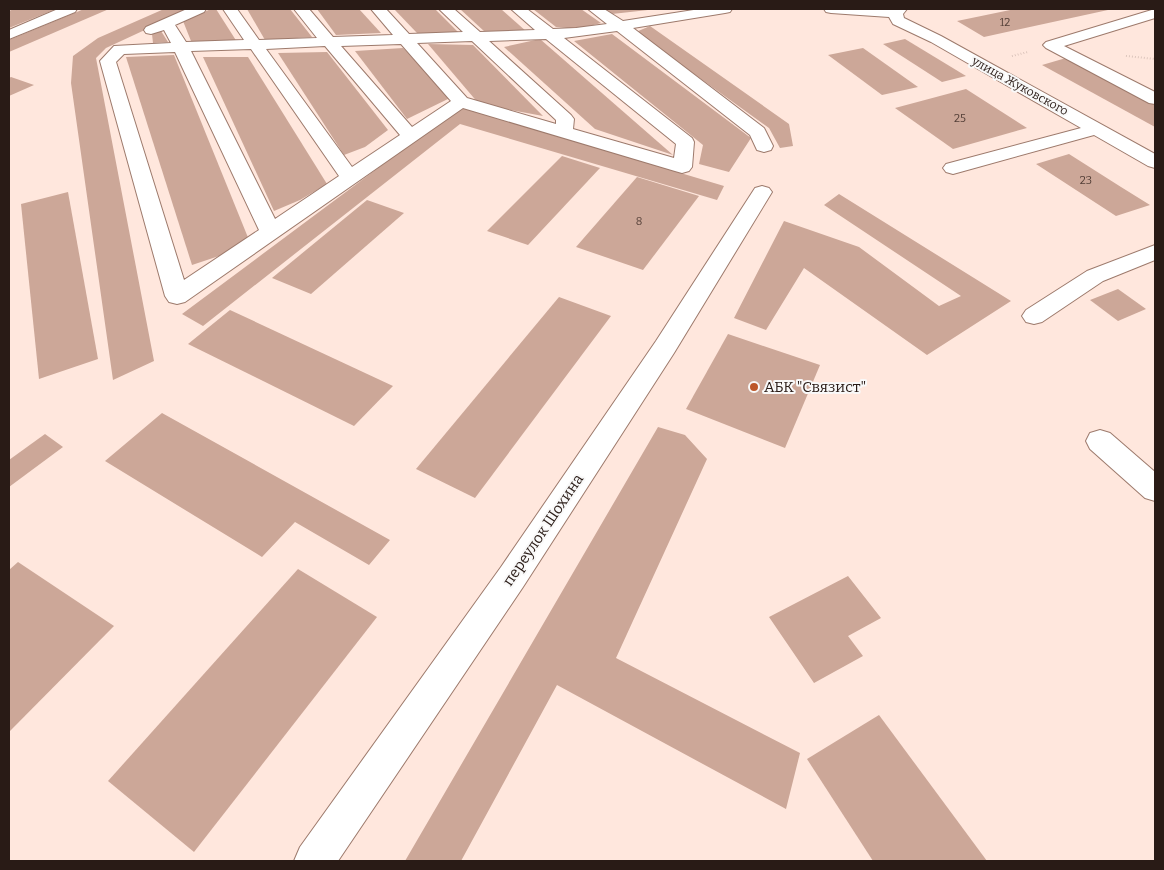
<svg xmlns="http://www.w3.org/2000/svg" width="1164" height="870" font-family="Bitter,serif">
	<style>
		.building { fill: #cca798 }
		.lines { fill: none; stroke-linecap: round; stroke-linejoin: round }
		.minor-casing { stroke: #9d7a6c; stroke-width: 2 }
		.path { stroke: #bba69d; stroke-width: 2; stroke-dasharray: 0.5 2.5; stroke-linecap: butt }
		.minor { fill: #fff; fill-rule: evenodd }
		.poi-dot { fill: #bd572a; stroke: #f9f9f9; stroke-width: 2 }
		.labels { text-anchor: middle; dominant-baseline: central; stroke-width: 4; stroke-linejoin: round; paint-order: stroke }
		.far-number-label { font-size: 11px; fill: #523e36 }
		.far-street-label { font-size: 12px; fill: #291b16; stroke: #f9f9f9 }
		.poi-label { font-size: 15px; fill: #291b16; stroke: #f9f9f9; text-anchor: start }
		.street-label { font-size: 15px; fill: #291b16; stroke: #f9f9f9 }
	</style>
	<rect width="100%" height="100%" fill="#ffe7dd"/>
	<!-- building -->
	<g class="building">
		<polygon points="14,9 56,9 9,28 9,11"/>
		<polygon points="84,9 109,9 9,52 9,40"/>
		<polygon points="164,9 190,9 106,48 96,58 154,361 113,380 71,83 73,56 98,38"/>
		<polygon points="211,9 216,9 237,42 191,41 183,21"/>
		<polygon points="247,9 290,9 312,37 265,40"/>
		<polygon points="317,9 359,9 381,33 336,35"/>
		<polygon points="394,9 435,9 459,33 417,33"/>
		<polygon points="460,9 501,9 527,32 485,32"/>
		<polygon points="533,9 581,9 601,23 578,29 556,27"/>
		<polygon points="605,9 646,9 648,10 612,14"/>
		<polygon points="1015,9 1107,9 1108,10 984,37 957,21"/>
		<polygon points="650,26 789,124 793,146 780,148 769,128 636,32"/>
		<polygon points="161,31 168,42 153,43 152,34"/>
		<polygon points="612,34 751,138 729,172 699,164 703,145 574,41"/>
		<polygon points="540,39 673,155 595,129 504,47"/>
		<polygon points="905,39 966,76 942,82 883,44"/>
		<polygon points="428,44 473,45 543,116 479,104"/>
		<polygon points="403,48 450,98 407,119 355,51"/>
		<polygon points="863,48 918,87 882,95 828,55"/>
		<polygon points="327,52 388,130 365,147 344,155 278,53"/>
		<polygon points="174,55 249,240 222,255 192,265 126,57"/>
		<polygon points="203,57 248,57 327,184 300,200 274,211"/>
		<polygon points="1066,58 1155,105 1155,127 1042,65"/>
		<polygon points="11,77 34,85 9,96 9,78"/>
		<polygon points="966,89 1027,128 953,149 895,108"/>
		<polygon points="460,107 724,186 717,200 460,124 203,326 182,314"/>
		<polygon points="1069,154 1121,187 1150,205 1116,216 1036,164"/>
		<polygon points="562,156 600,168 528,245 487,231"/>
		<polygon points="637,177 699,196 643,270 576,247"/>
		<polygon points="68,192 98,359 39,379 21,204"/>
		<polygon points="839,194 1011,301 927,355 804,268 766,330 734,318 784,221 859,247 939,306 961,296 824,205"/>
		<polygon points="367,200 404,213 311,294 272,278"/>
		<polygon points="1118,289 1146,309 1118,321 1090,300"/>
		<polygon points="559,297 611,316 475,498 416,469"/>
		<polygon points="230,310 393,386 354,426 188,344"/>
		<polygon points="728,334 820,365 785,448 686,409"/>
		<polygon points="162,413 390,540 369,565 295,522 262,557 105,461"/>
		<polygon points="658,427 685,435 707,459 616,658 800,753 786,809 557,685 461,861 405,861"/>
		<polygon points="45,434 63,447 9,487 9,460"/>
		<polygon points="18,562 114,626 9,732 9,570"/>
		<polygon points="298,569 377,617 194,852 108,781"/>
		<polygon points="848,576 881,618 848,636 863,656 814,683 769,617"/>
		<polygon points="879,715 987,861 873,861 807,759"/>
	</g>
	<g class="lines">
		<defs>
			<g id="minor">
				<polygon points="58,9 77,9 75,12 9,39 9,30"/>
				<path d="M187,9H206L204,12L175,25L186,42L244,40L223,9H237L259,40L317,38L294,9H309L333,37L393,35L371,9H386L409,34L463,32L439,9H454L480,32L535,30L511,9H527L553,29L576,28L607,24L588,9H604L623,21L700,9H732L730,12L725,13L633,28L764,128L773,146L771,150L764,152L757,150L750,135L617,31L564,38L692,138L694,142L692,167L689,171L682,173L675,171L463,108L185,302L177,304L169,302L165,296L100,61L114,46L171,43L164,30L151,34L146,33L144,30L146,27ZM546,39L676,144L674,158L573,129L574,119L571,115L489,41ZM472,41L556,120V124L467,98L417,43ZM401,44L451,101L412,127L341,46ZM325,46L400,135L352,167L266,49ZM251,49L339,176L275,219L191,51ZM175,52L259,230L184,280L116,62L124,54Z"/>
				<polygon points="824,9 907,9 903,14 904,18 941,36 1155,154 1155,168 1148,166 1094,135 953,174 946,172 943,168 946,164 1081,128 931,42 893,24 889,17 831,13 826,12"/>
				<polygon points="1155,9 1155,18 1064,46 1155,92 1155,104 1149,103 1046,48 1043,45 1046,42"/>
				<polygon points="762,186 769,188 772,192 674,353 523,587 338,861 294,861 300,847 501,567 656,341 755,188"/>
				<polygon points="1155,245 1155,260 1103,281 1042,322 1034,324 1026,322 1022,316 1026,310 1087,271"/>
				<polygon points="1100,430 1110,433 1155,472 1155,501 1145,498 1090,449 1086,441 1090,433"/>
			</g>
		</defs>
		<!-- minor casing -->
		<use href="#minor" class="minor-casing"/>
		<!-- path -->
		<g class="path">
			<polyline points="1012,56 1028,52"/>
			<polyline points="1126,56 1155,59"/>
		</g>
		<!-- minor -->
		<use href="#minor" class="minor"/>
	</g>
	<!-- markers -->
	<circle class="poi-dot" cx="754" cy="387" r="5"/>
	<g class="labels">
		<!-- far-number labels -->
		<g class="far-number-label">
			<text x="1005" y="22">12</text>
			<text x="960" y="118">25</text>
			<text x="1086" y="180">23</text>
			<text x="639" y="221">8</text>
		</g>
		<!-- far-street labels -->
		<g class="far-street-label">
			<text transform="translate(1020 86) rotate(29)">улица Жуковского</text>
		</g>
		<!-- poi labels -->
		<g class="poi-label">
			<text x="764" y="387">АБК "Связист"</text>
		</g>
		<!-- street labels -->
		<g class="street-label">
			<text transform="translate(543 530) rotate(-56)">переулок Шохина</text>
		</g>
	</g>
	<!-- border -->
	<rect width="1164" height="870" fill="none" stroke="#291b16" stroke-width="20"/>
</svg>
